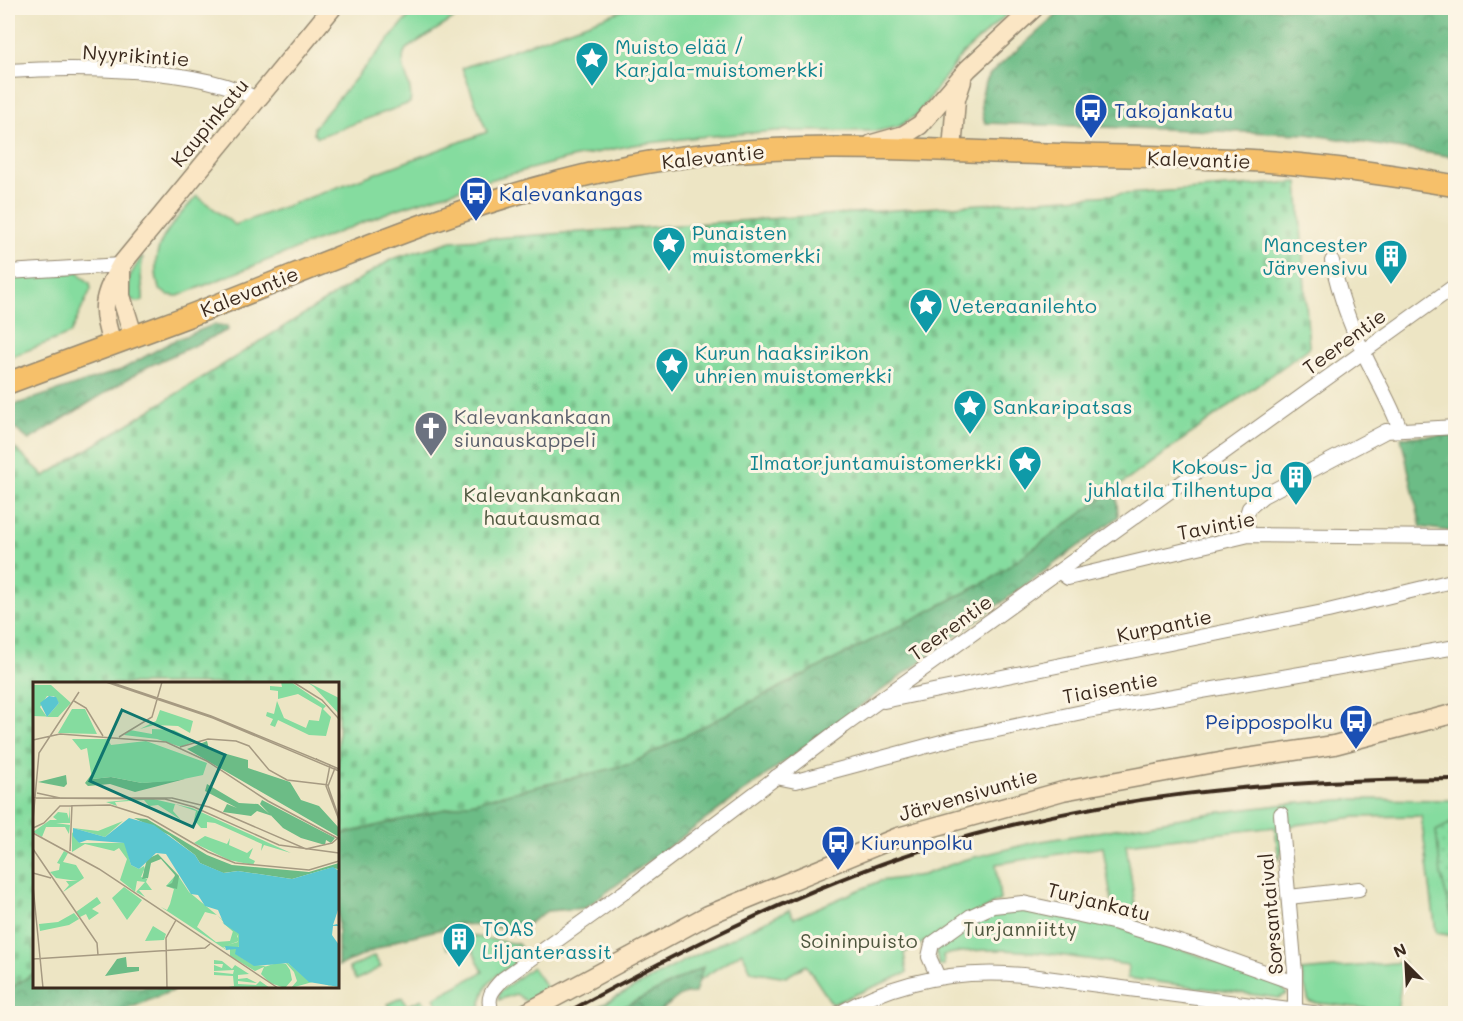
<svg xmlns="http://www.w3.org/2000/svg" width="1463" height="1021" font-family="Mali,sans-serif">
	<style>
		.green { fill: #85dc9f; stroke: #60835e; stroke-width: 1.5 }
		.forest { fill: url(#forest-crowns); stroke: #547352; stroke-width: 1.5 }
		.cemetery { fill: url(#cemetery-stones); stroke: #60835e; stroke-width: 1.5 }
		.garden { fill: url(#garden-dots); stroke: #60835e; stroke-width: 1.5 }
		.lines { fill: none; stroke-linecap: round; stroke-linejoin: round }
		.street-casing { stroke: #948871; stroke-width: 16 }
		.secondary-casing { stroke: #948871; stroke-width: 21 }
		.primary-casing { stroke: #948871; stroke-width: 24 }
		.street { stroke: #fff; stroke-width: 14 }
		.secondary { stroke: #fbe6c4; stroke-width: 18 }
		.primary { stroke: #f6c06b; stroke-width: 21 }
		.rail { stroke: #3b2a1e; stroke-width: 4 }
		.labels { text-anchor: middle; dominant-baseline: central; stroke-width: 6; stroke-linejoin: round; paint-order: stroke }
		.culture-label { font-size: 20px; fill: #0d838f; stroke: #fcf5e5; text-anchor: start }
		.street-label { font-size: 20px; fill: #3b2a1e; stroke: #fcf5e5 }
		.transit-label { font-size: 20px; fill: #164399; stroke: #fcf5e5; text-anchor: start }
		.worship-label { font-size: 20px; fill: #5b616d; stroke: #fcf5e5; text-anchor: start }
		.park-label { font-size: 20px; fill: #4e563e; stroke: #fcf5e5 }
		.inset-road { fill: none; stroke: #a69a82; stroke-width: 1.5 }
		.view { fill: #0f766e; fill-opacity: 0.15; stroke: #0f766e; stroke-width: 3 }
		.inset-edge { fill: none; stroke: #3b2a1e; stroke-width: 3 }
	</style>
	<defs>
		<pattern id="forest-crowns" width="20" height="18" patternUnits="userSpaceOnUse" patternTransform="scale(1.5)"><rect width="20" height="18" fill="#6cbc86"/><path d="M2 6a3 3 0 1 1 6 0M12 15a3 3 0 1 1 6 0" fill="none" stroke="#5a996d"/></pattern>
		<pattern id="cemetery-stones" width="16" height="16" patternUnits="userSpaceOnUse" patternTransform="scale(1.5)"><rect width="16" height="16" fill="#85dc9f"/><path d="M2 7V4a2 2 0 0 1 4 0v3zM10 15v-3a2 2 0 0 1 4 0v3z" fill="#74bd88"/></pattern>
		<pattern id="garden-dots" width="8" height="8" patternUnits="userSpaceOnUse" patternTransform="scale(1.5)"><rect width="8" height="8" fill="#85dc9f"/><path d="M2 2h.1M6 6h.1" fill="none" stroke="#74bd88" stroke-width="1.8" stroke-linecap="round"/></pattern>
	</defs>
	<rect width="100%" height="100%" fill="#fcf5e5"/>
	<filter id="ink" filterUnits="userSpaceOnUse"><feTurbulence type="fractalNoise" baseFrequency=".0167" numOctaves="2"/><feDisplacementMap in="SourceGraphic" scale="12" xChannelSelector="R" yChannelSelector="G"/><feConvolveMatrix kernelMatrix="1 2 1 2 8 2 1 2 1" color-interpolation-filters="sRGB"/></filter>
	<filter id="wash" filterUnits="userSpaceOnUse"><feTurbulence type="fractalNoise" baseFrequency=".008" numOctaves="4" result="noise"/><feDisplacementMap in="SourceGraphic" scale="24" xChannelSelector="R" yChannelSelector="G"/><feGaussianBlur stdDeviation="1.35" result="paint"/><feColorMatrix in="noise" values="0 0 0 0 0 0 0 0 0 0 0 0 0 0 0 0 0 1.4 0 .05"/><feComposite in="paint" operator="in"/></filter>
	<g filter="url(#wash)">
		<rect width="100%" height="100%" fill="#ede5c4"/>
		<!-- green -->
		<g class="green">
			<path d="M416,8H479L461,14L406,49C396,66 415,86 410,103L318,137L314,134V127Z"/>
			<path d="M629,8H1014L962,54L918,114L898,127L877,131H776L698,137L633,145L571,158L489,180L394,210L178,296L168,295L159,289C147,245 170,227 197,196L235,225L487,132L462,68Z"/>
			<path d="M141,257L143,258C138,277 144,285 143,301L136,302L128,297L129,278Z"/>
			<polygon points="79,272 81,276 90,283 91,289 70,334 8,358 8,278"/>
			<polygon points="1354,799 1455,800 1455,936 1436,933 1421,816 1355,817 1289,826 1279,860 1275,827 1126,844 1138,924 1114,917 1103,847 996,864 1000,900 904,953 907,973 832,1004 806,965 786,977 751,971 742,952 687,988 641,1013 585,1014 682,962 789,910 794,918 880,881 923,875 963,860 1036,842 1213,813 1287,804"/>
			<path d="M1009,906L1117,926L1281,985L1287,994L1279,998L1127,978L1128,965C1067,957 1003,942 943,955L944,965L939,966L936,951L938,946L973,919Z"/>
			<path d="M465,935L518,944L524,952C508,978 487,966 480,1008L470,1013H442L434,998L483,972L469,943L460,947L458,944L448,949L444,941Z"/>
			<polygon points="374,956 381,967 356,980 349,968"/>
			<polygon points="1404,962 1397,1012 1309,1002 1301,971"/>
			<polygon points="532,967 550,992 529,1003 516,994 498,1000 500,992"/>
			<polygon points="402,997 407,1006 422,999 430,1013 393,1013 388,1004"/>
		</g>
		<!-- forest -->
		<g class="forest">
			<path d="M1065,8H1455V157L1307,134L985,123C979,106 981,89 990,74Z"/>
			<polygon points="213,325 227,326 228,330 147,367 29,440 8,423 8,407 121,370 173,341"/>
			<polygon points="1455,435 1455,532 1421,527 1401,437"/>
			<polygon points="1116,488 1118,517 585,908 547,911 519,930 462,924 400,939 338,966 338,835 630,764 991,579"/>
			<path d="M703,967L695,993C673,994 673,1005 656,1013H612Z"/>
			<polygon points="34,973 34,986 181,987 118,1013 8,1014 8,982 11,988"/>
		</g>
		<!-- cemetery -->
		<polygon class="cemetery" points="1298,182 1309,348 991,579 630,764 338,835 338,684 34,684 34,973 11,988 8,982 8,442 45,476 392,259 452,241"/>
		<!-- garden -->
		<polygon class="garden" points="1455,821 1456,821 1455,930 1441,875 1436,831"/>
	</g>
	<g filter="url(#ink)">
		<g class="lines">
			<defs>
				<g id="street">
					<path d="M8,71C69,67 206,66 257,100"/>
					<path d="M1332,261C1339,292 1348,321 1362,349C1374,376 1390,401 1400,429"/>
					<polyline points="8,272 121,265"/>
					<polyline points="1249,535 1246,518 1249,508 1263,496 1386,431 1456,427"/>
					<polyline points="1060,572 1068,578 1249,535 1456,537"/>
					<polyline points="884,701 1328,611 1456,580"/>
					<polyline points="776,777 796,781 949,740 1087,711 1456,647"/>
					<polyline points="1281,814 1295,972 1295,1010"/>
					<polyline points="1289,897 1359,889"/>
					<polyline points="938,977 929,957 932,944 971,916 993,906 1023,903 1117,923 1195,947 1295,983"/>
					<path d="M493,1014C485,998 492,990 503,979L623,893L844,726L1456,285"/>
					<path d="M838,1014C895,981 958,969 1023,975L1320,1014"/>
				</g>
				<g id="secondary">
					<polyline points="872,144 904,135 920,125 968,69 1034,8"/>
					<polyline points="952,151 956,99 962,81"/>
					<polyline points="121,267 121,296 133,335"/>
					<path d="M112,343C100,308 103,297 121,265L332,8"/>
					<polyline points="524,1014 708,915 898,837 1063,791 1220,762 1334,745 1456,713"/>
				</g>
				<path id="primary" d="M8,383C59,364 110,345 162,326C312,271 455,202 613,169C755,138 902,149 1046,154C1125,157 1206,156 1285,163C1342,168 1399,176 1456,186"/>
			</defs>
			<!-- street casing -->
			<use href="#street" class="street-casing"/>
			<!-- secondary casing -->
			<use href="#secondary" class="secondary-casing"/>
			<!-- primary casing -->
			<use href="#primary" class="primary-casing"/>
			<!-- street -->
			<use href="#street" class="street"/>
			<!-- secondary -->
			<use href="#secondary" class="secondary"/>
			<!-- primary -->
			<use href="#primary" class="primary"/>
			<!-- rail -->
			<path class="rail" d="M564,1014C680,951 797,891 922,850C1095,795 1275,779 1456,779"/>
		</g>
	</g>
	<!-- icons -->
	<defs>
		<symbol id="sight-pin" viewBox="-11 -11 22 30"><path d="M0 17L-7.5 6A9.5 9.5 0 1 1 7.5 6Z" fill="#0f9aa8" stroke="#fcf5e5"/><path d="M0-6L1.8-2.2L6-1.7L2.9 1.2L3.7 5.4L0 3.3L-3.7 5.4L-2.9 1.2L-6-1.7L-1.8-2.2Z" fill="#fff"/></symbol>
		<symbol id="bus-pin" viewBox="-11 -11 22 30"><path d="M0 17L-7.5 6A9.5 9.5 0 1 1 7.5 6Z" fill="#1a4fb4" stroke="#fcf5e5"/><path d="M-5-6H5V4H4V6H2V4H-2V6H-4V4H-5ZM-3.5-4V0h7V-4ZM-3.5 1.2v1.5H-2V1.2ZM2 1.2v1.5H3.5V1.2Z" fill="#fff"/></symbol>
		<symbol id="building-pin" viewBox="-11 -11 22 30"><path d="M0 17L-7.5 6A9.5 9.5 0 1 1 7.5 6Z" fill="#0f9aa8" stroke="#fcf5e5"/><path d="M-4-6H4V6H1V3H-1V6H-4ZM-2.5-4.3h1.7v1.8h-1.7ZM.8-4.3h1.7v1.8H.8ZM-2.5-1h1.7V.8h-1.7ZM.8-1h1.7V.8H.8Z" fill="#fff"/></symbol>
		<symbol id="church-pin" viewBox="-11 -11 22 30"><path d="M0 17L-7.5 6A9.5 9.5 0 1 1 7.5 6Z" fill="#6b7280" stroke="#fcf5e5"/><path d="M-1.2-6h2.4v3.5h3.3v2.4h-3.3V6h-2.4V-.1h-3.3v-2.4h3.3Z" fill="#fff"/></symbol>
	</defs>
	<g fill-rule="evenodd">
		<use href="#sight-pin" x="573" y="39" width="38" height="52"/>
		<use href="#bus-pin" x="1072" y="91" width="38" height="52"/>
		<use href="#bus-pin" x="457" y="174" width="38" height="52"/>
		<use href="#sight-pin" x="650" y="224" width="38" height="52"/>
		<use href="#building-pin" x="1372" y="237" width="38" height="52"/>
		<use href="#sight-pin" x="907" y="286" width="38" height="52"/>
		<use href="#sight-pin" x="653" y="345" width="38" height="52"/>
		<use href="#sight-pin" x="951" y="387" width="38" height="52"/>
		<use href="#church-pin" x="412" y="409" width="38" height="52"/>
		<use href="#sight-pin" x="1006" y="443" width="38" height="52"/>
		<use href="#building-pin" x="1277" y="458" width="38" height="52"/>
		<use href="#bus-pin" x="1337" y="702" width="38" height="52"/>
		<use href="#bus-pin" x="819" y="823" width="38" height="52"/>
		<use href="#building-pin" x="440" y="920" width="38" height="52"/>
	</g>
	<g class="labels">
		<!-- culture labels -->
		<g class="culture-label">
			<text x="615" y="46">Muisto elää /<tspan x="615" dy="23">Karjala-muistomerkki</tspan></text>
			<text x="692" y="232">Punaisten<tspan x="692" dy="23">muistomerkki</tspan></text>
			<text x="1368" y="244" text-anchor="end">Mancester<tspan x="1368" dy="23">Järvensivu</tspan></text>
			<text x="949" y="305">Veteraanilehto</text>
			<text x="695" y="352">Kurun haaksirikon<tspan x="695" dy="23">uhrien muistomerkki</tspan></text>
			<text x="993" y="406">Sankaripatsas</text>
			<text x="1002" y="462" text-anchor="end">Ilmatorjuntamuistomerkki</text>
			<text x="1273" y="466" text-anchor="end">Kokous- ja<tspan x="1273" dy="23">juhlatila Tilhentupa</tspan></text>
			<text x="482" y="928">TOAS<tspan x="482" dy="23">Liljanterassit</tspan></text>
		</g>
		<!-- street labels -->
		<g class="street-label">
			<text transform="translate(136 55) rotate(4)">Nyyrikintie</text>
			<text transform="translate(209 122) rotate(-50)">Kaupinkatu</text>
			<text transform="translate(713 156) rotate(-6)">Kalevantie</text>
			<text transform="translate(1199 159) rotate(2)">Kalevantie</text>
			<text transform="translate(249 291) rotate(-22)">Kalevantie</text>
			<text transform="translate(1344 341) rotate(-36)">Teerentie</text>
			<text transform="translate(1216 525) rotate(-11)">Tavintie</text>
			<text transform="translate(1164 625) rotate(-12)">Kurpantie</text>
			<text transform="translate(950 627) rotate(-36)">Teerentie</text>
			<text transform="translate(1110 687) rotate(-11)">Tiaisentie</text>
			<text transform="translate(968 794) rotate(-16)">Järvensivuntie</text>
			<text transform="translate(1099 901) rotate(14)">Turjankatu</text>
			<text transform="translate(1270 914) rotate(-95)">Sorsantaival</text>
		</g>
		<!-- transit labels -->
		<g class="transit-label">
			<text x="1114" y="110">Takojankatu</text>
			<text x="499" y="193">Kalevankangas</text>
			<text x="1333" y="721" text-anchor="end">Peippospolku</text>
			<text x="861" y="842">Kiurunpolku</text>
		</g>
		<!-- worship labels -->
		<g class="worship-label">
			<text x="454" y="416">Kalevankankaan<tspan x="454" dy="23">siunauskappeli</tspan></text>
		</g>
		<!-- park labels -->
		<g class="park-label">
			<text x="542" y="494">Kalevankankaan<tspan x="542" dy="23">hautausmaa</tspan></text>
			<text x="1020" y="928">Turjanniitty</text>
			<text x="859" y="940">Soininpuisto</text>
		</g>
	</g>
	<!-- overview -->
	<g transform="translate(33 682)">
		<rect width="306" height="306" fill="#ede5c4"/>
		<path d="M248,0H258L293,24L290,27L298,35L293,54L276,53L245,38L242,45L237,43L240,37L233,34L234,30L241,32L244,19L251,36L273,46L276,38L286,39L289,26L265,12L245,17V9L237,8V4L249,5ZM274,0L306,16V32L281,5ZM0,3H18L38,21L25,35L0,34ZM14,14H21L26,21L14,35L7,25ZM39,27H52L64,52L25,51ZM127,28L160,39L157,51L145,44L121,43L107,47L123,39ZM119,47L141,48L162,59L148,65L124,57L91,53L97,48L119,52ZM116,116L159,126L258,171L231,163L228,169L229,162L182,141L174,140V146H168L161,138L163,129L142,122L140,129L148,138L125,123L116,124L111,118L82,120L84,124L73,120ZM37,124V141H23L37,143L36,152L32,145H13L9,155L0,150L17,138H24L20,135L25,130L34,131L36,137ZM39,150L46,161H92L98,183L106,187L111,184L113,191L111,188L108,195L114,197L116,193L113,200L119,208H106L112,215L103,210L112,200L104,199L102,210L87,198L94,177L86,166L81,169L52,162L39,170ZM172,154L194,162L197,156L196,163L214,171L220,166L216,176L222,179L220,183L196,178L161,161ZM31,169L35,171L30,180L43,183L51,196L30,210L36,203L33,199H45L23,196L17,190L26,188L27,182L24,181ZM141,195H146L156,210L202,248L206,259L190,265L195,269L128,225L134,228L137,222L141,207L133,204ZM172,230L184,233L200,249L197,259L183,260L164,245ZM91,205L109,218L94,238L79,216ZM64,215L68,221L59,227L66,231L56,238L53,232L47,235L43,230ZM41,231L46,237L36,243L7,249L6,242L25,240ZM120,244L133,252L131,258L112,259ZM181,278L189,279L199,287L202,283L216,292L205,293V297L214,296L224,301L205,299V302L223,303L227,299L237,306H190L201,304L200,294L181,293V290L200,292L201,288L181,289V283L189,286L190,282H181ZM244,281L253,282L257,288L259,298L252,306L237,301L228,292L231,285Z" fill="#85dc9f" fill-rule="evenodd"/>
		<path d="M174,59L176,67L215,78V86L257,100L268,118L286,124L306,146V155L154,67ZM33,93L34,102L31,105L5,100ZM58,93L59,97L78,95L109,101L152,97L102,110L77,102L55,104L52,101ZM174,102L206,121L225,122L239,134L224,129L218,134L190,130L194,122L204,126L172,109ZM229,118L302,156L298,161L293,158L292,163L268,156L250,146L227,122ZM101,136L114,137L174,173L199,183L276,190L306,181V187L297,186L259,197L205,189L190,191L167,181L162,173L136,153ZM125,172L146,194L144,207L133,204L139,201L142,193L128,177L118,181L115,196L109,197L114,177ZM93,275L94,285H106V289L72,294L84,277Z" fill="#6cbc86"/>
		<path d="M90,139L72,155L40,146L65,149ZM189,240L201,247L207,252L206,264L203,272L220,283L233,284L222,289L197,274V267L191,265L192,268L190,264L205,260V254ZM243,280L255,281L277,300L283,298L303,306L283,299L258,306L264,299L261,290L253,281L234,283Z" fill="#85dc9f"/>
		<path d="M39,57H75L78,63L113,59L174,81L170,93L141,99L109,101L78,95L59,97L54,66L48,68Z" fill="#85dc9f"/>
		<path d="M16,14L23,15L26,21L14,35L7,21ZM96,136L121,143L162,173L167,181L191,191L205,189L259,197L300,185L306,189V225L300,243L304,242L306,244H300L299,253L306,263V305L276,300L255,281L221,284L202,272L203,267L193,268L192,264L206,265V252L191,242L185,228L172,224L165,213L158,212L133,172L123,171L106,187L98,183L91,161L54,158L46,161L40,154V146L72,155Z" fill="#5ac6d0"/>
		<path class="inset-road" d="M73,0L180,36L306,89M77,0L178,34L297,83L293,104L306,138M260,0L289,18L306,37M41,19L53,26L70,54M86,55L119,35L129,0M0,58L27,52L133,60L174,79L235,119L306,157M147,65L175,57L203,59L216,64L236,88L254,98L296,103M283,77L306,87M302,86L295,104L306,136M4,111L27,116H139L176,125L273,167L299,161L305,156M0,116L132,117L161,125L246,163L306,171M0,138L6,71L46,10M0,146L11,141L27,124L77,123L115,135L175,170L202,181L276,188L306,179M0,151L66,187L245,306M0,167L64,261L65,273M37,169L39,123M0,191L18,196M0,204L10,306M0,277L172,266L177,262M134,306L133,256L143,238"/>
		<path class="view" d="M89,28L192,73L160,145L57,99Z"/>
		<rect width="306" height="306" class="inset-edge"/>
	</g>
	<!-- margin -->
	<rect width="1463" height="1021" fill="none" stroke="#fcf5e5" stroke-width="30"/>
	<!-- north arrow -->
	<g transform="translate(1406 964) rotate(336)" stroke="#fcf5e5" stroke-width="4.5" paint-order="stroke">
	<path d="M0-4.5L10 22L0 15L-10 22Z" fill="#3b2a1e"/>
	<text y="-9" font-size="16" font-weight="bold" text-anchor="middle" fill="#3b2a1e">N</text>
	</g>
</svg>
